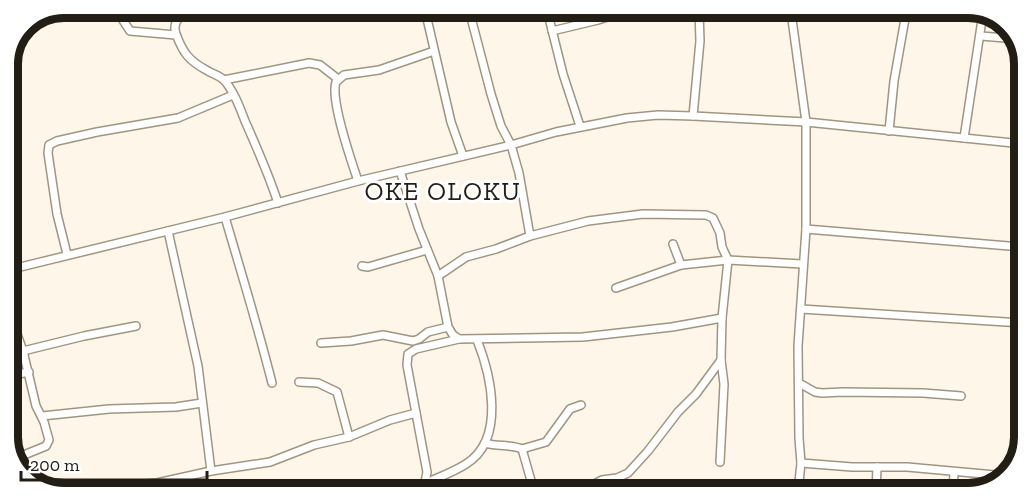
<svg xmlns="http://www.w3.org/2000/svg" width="1032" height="501" font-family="'Zilla Slab',serif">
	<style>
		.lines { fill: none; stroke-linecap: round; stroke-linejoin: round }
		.minor-casing { stroke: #a09580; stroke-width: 10 }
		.minor { stroke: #fff; stroke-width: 7 }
		.labels { text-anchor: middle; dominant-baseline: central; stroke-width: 6; stroke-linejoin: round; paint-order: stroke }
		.quarter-label { font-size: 26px; letter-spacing: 1.5px; fill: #221d15; stroke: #fff }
		.rim { fill: none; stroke: #221d15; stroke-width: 8 }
	</style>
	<rect width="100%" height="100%" fill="#fef7e9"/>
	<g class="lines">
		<defs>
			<g id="minor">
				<polyline points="115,8 130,31 176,35"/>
				<path d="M196,8C185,11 171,20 176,34C183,53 189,61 208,71C213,74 220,76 224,80C234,91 240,108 245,121C257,148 269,175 278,203"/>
				<polyline points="425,10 451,122 463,156"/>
				<polyline points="469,10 491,94 501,126 511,145 519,173 530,236 588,221 643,214 706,215 713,218 720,233 722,247 728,260 722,318 721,360 724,384 720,462"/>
				<polyline points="547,10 563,74 580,126"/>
				<polyline points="705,11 719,14 791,12"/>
				<polyline points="791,12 806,122 806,229 798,346 799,438 801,463 798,492"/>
				<polyline points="552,31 598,20 626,11"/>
				<polyline points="21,33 39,18"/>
				<polyline points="981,36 1017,39"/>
				<polyline points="224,80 309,63 320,65 338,79"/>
				<polyline points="693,116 700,41 699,11"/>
				<polyline points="889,131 894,81 906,13"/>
				<polyline points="964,138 983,13"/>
				<polyline points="400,171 419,229 438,276 448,327 453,335 459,339 583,337 672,327 722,318"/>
				<path d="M358,181C351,160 330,100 336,82L344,75L379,70L434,51"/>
				<path d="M225,217C241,272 258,327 272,383"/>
				<polyline points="806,229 1022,247"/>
				<polyline points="168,231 198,366 211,471"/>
				<polyline points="673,244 681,265"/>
				<polyline points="67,254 57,214 48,153 49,145 57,141 97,132 178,118 233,95"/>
				<polyline points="362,266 368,267 427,250"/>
				<polyline points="8,270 225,217 358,181 511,145 556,132 627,118 658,115 693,116 806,122 1023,144"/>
				<polyline points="438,276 466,257 496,249 530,236"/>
				<polyline points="616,288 681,265 728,260 802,264"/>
				<polyline points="8,309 23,351 36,406 44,422 49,440 46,446 14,459"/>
				<polyline points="801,309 1021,323"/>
				<polyline points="321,343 351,341 383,335 413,341 419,339 428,332 448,327"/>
				<polyline points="23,351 84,336 136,326"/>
				<polyline points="8,376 29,372"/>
				<polyline points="299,382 318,383 337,392 349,437"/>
				<polyline points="799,383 815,392 822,393 843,392 923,393 961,396"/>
				<polyline points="42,416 109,409 176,407 202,403"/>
				<path d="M485,443C498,447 511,444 522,449L534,491"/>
				<polyline points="522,449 546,442 570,409 581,405"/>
				<polyline points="801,463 852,467 907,467 1006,476"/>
				<polyline points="425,482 427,472 407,365 408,354 416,349 459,339"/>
				<polyline points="103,488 157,483 211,471 270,462 314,445 349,437 390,420 416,413"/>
				<path d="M412,490C429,480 449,475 466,464C506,439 491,375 477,340"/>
				<polyline points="581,491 602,480 617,478 628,473 648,451 678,412 696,394 721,360"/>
				<polyline points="876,493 877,467"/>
				<polyline points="953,493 954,472"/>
			</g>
		</defs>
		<!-- minor casing -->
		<use href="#minor" class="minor-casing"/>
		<!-- minor -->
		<use href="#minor" class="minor"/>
	</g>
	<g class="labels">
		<!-- quarter labels -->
		<g class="quarter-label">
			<text x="443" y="191">OKE OLOKU</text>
		</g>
	</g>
	<!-- crop -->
	<path d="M0 0H1032V501H0ZM64 18H968A46 46 0 0 1 1014 64V437A46 46 0 0 1 968 483H64A46 46 0 0 1 18 437V64A46 46 0 0 1 64 18Z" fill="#fff" fill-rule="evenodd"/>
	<path class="rim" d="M64 18H968A46 46 0 0 1 1014 64V437A46 46 0 0 1 968 483H64A46 46 0 0 1 18 437V64A46 46 0 0 1 64 18Z"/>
	<!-- scale -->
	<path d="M21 471v9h186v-9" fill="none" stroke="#221d15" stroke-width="3"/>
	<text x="30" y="471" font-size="18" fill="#221d15" stroke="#ffffff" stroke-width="4.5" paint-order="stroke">200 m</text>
</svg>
